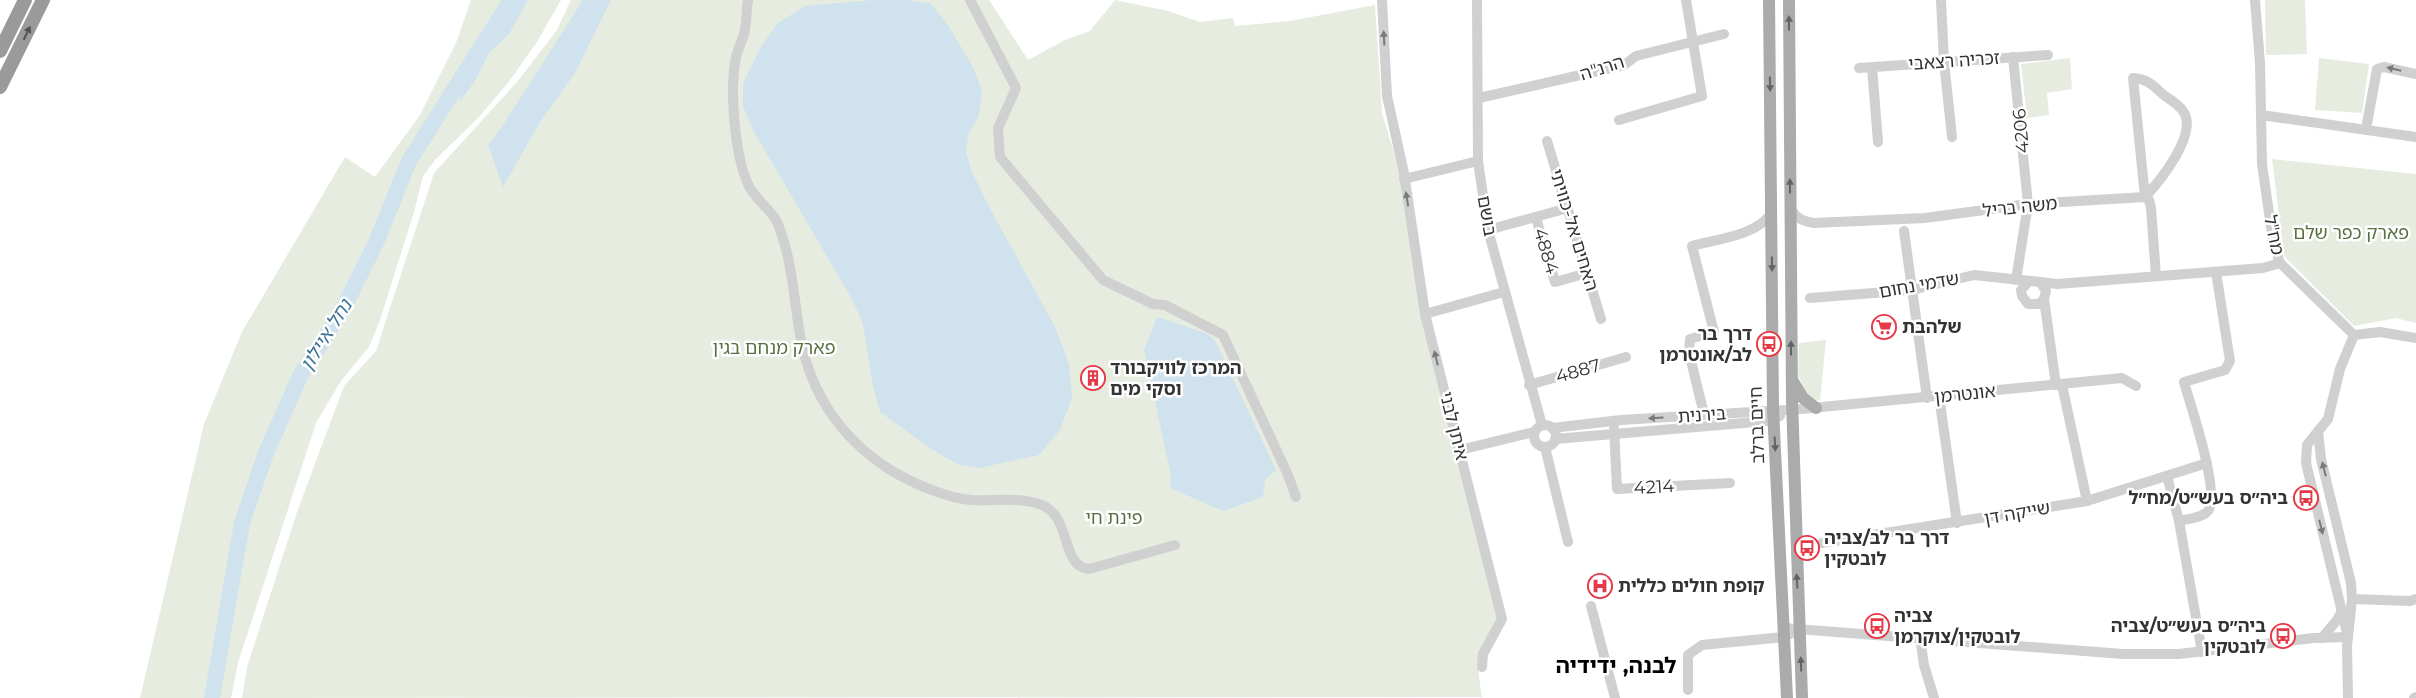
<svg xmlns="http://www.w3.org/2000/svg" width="2416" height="698" font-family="Montserrat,'Noto Sans Hebrew',sans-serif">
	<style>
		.green { fill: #e6ecdf }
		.water { fill: #cfe2ee }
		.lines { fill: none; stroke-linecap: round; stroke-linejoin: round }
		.river { stroke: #cfe2ee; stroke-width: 16 }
		.minor { stroke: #d0d0d0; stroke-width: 10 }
		.major { stroke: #ababab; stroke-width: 12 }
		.highway { stroke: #9a9a9a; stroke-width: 14 }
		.oneway { fill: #636363 }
		.oneway2 { fill: #525252 }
		.oneway3 { fill: #7a7a7a }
		.labels { text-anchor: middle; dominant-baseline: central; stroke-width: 5; stroke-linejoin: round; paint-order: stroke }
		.street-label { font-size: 18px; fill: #333; stroke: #fff }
		.park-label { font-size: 18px; fill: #56703f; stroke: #fff }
		.poi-label { font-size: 18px; font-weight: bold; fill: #333; stroke: #fff; text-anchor: start }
		.water-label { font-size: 19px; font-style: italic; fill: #3f7597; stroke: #fff }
		.district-label { font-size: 22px; font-weight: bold; fill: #000; stroke: #fff }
	</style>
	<rect width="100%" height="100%" fill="#fff"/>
	<!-- green -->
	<g class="green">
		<polygon points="471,0 561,0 537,42 508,83 478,118 436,159 423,176 414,212 379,323 369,347 341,381 316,423 238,663 231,698 140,698 204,424 242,332 345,157 375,177 420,115 456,43"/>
		<path d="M571,0H989L1028,60L1067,39L1090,31L1115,0L1168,11L1200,22L1233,18L1235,26L1290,21L1375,5L1382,113L1402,179L1421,314L1499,619C1476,651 1476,659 1482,697L242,698L247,667L297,512L344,386L376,351L434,173L517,82L557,30Z"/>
		<polygon points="2265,0 2305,0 2307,54 2266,55"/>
		<polygon points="2070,58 2072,89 2047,93 2049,115 2027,118 2021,64"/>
		<polygon points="2319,58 2369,64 2362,113 2315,110"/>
		<polygon points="2272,159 2416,174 2416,323 2396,318 2354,326 2284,256"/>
		<polygon points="1826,340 1820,401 1809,397 1798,376 1799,343"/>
	</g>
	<!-- water -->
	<g class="water">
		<polygon points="517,0 528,0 509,34 489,53 475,81 460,101 461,84 503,27"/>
		<polygon points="583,0 611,0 575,73 542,119 503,187 488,145 503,125"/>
		<polygon points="873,0 906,0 930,3 948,25 973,67 982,91 979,115 968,135 966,153 972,172 986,201 1055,327 1069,364 1072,398 1060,430 1039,455 979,468 959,465 930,448 880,412 873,386 863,324 853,301 753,130 743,106 743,83 761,47 778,23 805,6"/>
		<polygon points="1157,317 1208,334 1215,341 1276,470 1265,480 1263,497 1223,511 1170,488 1171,476 1144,350"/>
	</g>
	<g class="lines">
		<!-- river -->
		<polyline class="river" points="212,698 242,523 266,453 300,376 343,309 375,245 409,161 511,0"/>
		<!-- minor -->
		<g class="minor">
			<path d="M748,0C746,11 747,24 744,34C741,44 736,53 735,63C730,94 735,156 748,184C753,196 766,206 774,217C780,225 783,239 786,249C794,279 795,310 801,340C811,394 842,439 889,469C910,482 945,498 971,500C993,501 1018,497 1039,504C1073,514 1059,566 1089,569L1175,545"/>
			<polyline points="970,0 1016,88 998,128 1000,157 1103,280 1153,304 1165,305 1223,335 1288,475 1296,497"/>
			<polyline points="1382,0 1387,96 1404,173 1425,314 1502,619 1483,654 1482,667"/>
			<polyline points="1477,0 1478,161 1488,230 1542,425"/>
			<polyline points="1941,0 1944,62 1952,137"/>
			<polyline points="2255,0 2260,63 2262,164 2273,241 2280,263 2354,335 2340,369 2328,419 2307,445 2306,463 2348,637"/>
			<polyline points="2013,57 2028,204 2016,280"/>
			<polyline points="1872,67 1878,142"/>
			<polyline points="1859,68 2048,55"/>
			<path d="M2133,78C2149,79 2153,86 2165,96C2171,100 2179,105 2183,111C2199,133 2160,181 2145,197Z"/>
			<polyline points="1479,98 1624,65 1636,56 1724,34"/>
			<polyline points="2261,115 2416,137"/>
			<polyline points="1619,120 1702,96 1686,0"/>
			<polyline points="2366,129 2377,69 2384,67 2416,74"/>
			<polyline points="1547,141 1601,319"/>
			<polyline points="1404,179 1478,161"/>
			<path d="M1791,208C1796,219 1803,221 1814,223L1925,218L2028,204L2145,197L2149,200L2151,208L2156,276"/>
			<polyline points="1536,218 1555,282 1587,273"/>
			<polyline points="1488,230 1568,208"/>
			<polyline points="1904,231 1927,398"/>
			<polyline points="2040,282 2057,284 2263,268 2280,263"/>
			<polyline points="1810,298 1912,290 1974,275 2040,282 2046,291 2044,299 2039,304 2028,304 2022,296 2021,290 2028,282"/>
			<polyline points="2044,299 2056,385"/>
			<polyline points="1425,314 1504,292"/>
			<polyline points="2354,335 2380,332 2416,338"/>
			<polyline points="1529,385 1626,357"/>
			<polyline points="2062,385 2087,501"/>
			<polyline points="1939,396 1957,523"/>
			<path d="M1704,414L1689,353L1690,339L1714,332L1692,246C1717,239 1755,236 1771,214"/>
			<circle cx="1545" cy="436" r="11"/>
			<polyline points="1552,428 1621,420 1801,409 2122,378 2136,386"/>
			<polyline points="1614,428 1617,489 1730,483"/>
			<polyline points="2318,431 2321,459 2351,583 2352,599 2347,646 2348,698"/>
			<polyline points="1555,439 1767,421 1780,416"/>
			<polyline points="1545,447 1568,542"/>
			<polyline points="1460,450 1534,432"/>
			<polyline points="2167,476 2179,521 2202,652"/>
			<path d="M2179,521C2187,519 2202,518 2208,511C2221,493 2190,404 2184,382L2225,370L2230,361L2216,272"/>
			<polyline points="1822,543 2087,501 2207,463"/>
			<polyline points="2352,599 2410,601 2416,599"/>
			<polyline points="1591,606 1615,698"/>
			<polyline points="1784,628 2123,654 2179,654 2314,638 2348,637"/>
			<polyline points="1920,637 1924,665 1934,698"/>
			<polyline points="2322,638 2337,620 2342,611"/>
			<polyline points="1688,690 1688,655 1702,645 1784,637 1790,634"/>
			<polyline points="2414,698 2416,697"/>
		</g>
		<!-- major -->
		<g class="major">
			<polyline points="1769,0 1773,409 1787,698"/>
			<polyline points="1789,0 1792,400 1802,698"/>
			<polyline points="1792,380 1803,398 1816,408"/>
		</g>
		<!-- highway -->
		<g class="highway">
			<polyline points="0,51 25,0"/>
			<polyline points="0,87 43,0"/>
		</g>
	</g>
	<!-- one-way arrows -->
	<defs><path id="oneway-solid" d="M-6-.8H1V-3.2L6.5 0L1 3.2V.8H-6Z" transform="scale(1.25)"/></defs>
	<g class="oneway">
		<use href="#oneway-solid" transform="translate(1789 23) rotate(-90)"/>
		<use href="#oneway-solid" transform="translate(1770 84) rotate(89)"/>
		<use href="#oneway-solid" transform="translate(1790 186) rotate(-90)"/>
		<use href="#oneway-solid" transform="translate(1772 264) rotate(89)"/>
		<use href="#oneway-solid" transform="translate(1791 348) rotate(-90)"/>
		<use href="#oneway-solid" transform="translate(1775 444) rotate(87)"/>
		<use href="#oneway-solid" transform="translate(1797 581) rotate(-93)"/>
		<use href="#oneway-solid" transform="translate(1801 664) rotate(-92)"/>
	</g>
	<use class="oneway2" href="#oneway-solid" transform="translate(27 33) rotate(-64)"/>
	<g class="oneway3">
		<use href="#oneway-solid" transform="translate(1384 38) rotate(-93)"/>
		<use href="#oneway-solid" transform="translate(2394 69) rotate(-167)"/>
		<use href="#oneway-solid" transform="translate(1407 199) rotate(-99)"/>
		<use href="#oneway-solid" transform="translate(1436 358) rotate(-104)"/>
		<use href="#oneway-solid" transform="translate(1656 418) rotate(176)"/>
		<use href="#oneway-solid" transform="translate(2324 469) rotate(-104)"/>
		<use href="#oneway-solid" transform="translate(2321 527) rotate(76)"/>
	</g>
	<!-- icons -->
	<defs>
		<symbol id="supermarket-ring" viewBox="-11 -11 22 22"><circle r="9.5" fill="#fff" stroke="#e63946" stroke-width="1.5"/><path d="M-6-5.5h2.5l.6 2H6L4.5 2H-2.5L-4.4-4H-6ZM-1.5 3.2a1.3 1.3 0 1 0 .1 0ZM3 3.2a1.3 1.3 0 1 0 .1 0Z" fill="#e63946"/></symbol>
		<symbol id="bus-ring" viewBox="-11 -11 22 22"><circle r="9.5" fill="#fff" stroke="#e63946" stroke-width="1.5"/><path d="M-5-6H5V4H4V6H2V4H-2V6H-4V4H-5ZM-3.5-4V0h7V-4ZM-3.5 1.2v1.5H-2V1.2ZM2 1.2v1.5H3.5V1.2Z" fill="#e63946"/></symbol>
		<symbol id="building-ring" viewBox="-11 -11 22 22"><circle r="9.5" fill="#fff" stroke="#e63946" stroke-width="1.5"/><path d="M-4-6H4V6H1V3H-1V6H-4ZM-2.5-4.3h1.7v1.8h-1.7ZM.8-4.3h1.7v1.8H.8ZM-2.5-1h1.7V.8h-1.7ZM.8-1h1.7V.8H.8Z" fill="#e63946"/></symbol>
		<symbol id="hospital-ring" viewBox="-11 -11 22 22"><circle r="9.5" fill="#fff" stroke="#e63946" stroke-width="1.5"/><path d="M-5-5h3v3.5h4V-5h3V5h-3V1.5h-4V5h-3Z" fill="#e63946"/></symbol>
	</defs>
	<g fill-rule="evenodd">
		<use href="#supermarket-ring" x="1870" y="313" width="28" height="28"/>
		<use href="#bus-ring" x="1755" y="330" width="28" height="28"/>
		<use href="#building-ring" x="1079" y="364" width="28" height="28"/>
		<use href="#bus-ring" x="2292" y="484" width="28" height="28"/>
		<use href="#bus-ring" x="1793" y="534" width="28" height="28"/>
		<use href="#hospital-ring" x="1586" y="572" width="28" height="28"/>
		<use href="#bus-ring" x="1863" y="612" width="28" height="28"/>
		<use href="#bus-ring" x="2269" y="622" width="28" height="28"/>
	</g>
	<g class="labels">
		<!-- street labels -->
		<g class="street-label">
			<text transform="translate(1954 61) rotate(-4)">זכריה רצאבי</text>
			<text transform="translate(1602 68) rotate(-18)">הרנ"ה</text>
			<text transform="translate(2021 131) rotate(-95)">4206</text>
			<text transform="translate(2020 207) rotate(-6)">משה בריל</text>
			<text transform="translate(1487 216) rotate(80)">בושם</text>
			<text transform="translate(1574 230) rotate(73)">האחים אל-כוויתי</text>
			<text transform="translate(2274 235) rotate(78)">מח"ל</text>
			<text transform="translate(1546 251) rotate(73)">4884</text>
			<text transform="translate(1919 285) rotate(-10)">שדמי נחום</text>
			<text transform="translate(1578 371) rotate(-16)">4887</text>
			<text transform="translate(1965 394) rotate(-6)">אונטרמן</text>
			<text transform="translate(1702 415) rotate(-4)">בירנית</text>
			<text transform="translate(1757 425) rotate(-92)">חיים ברלב</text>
			<text transform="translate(1454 426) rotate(76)">איתן לבני</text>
			<text transform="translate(1654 487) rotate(-3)">4214</text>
			<text transform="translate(2017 513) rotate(-10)">שייקה דן</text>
		</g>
		<!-- park labels -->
		<g class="park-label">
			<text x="2351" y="233">פארק כפר שלם</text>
			<text x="774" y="348">פארק מנחם בגין</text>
			<text x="1114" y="518">פינת חי</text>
		</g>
		<!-- poi labels -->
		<g class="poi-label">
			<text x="1902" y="327">שלהבת</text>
			<text x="1752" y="334" text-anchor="end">דרך בר<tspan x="1752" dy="21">לב/אונטרמן</tspan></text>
			<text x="1110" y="368">המרכז לוויקבורד<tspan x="1110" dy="21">וסקי מים</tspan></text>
			<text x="2288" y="498" text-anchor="end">ביה״ס בעש״ט/מח״ל</text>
			<text x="1824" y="538">דרך בר לב/צביה<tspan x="1824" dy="21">לובטקין</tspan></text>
			<text x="1618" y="586">קופת חולים כללית</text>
			<text x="1894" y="616">צביה<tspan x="1894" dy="21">לובטקין/צוקרמן</tspan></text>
			<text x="2266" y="626" text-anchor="end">ביה״ס בעש״ט/צביה<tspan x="2266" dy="21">לובטקין</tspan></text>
		</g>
		<!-- water labels -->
		<g class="water-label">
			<text transform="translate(326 335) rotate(-58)">נחל איילון</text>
		</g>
		<!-- district labels -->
		<g class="district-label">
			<text x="1616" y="665">לבנה, ידידיה</text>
		</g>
	</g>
</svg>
